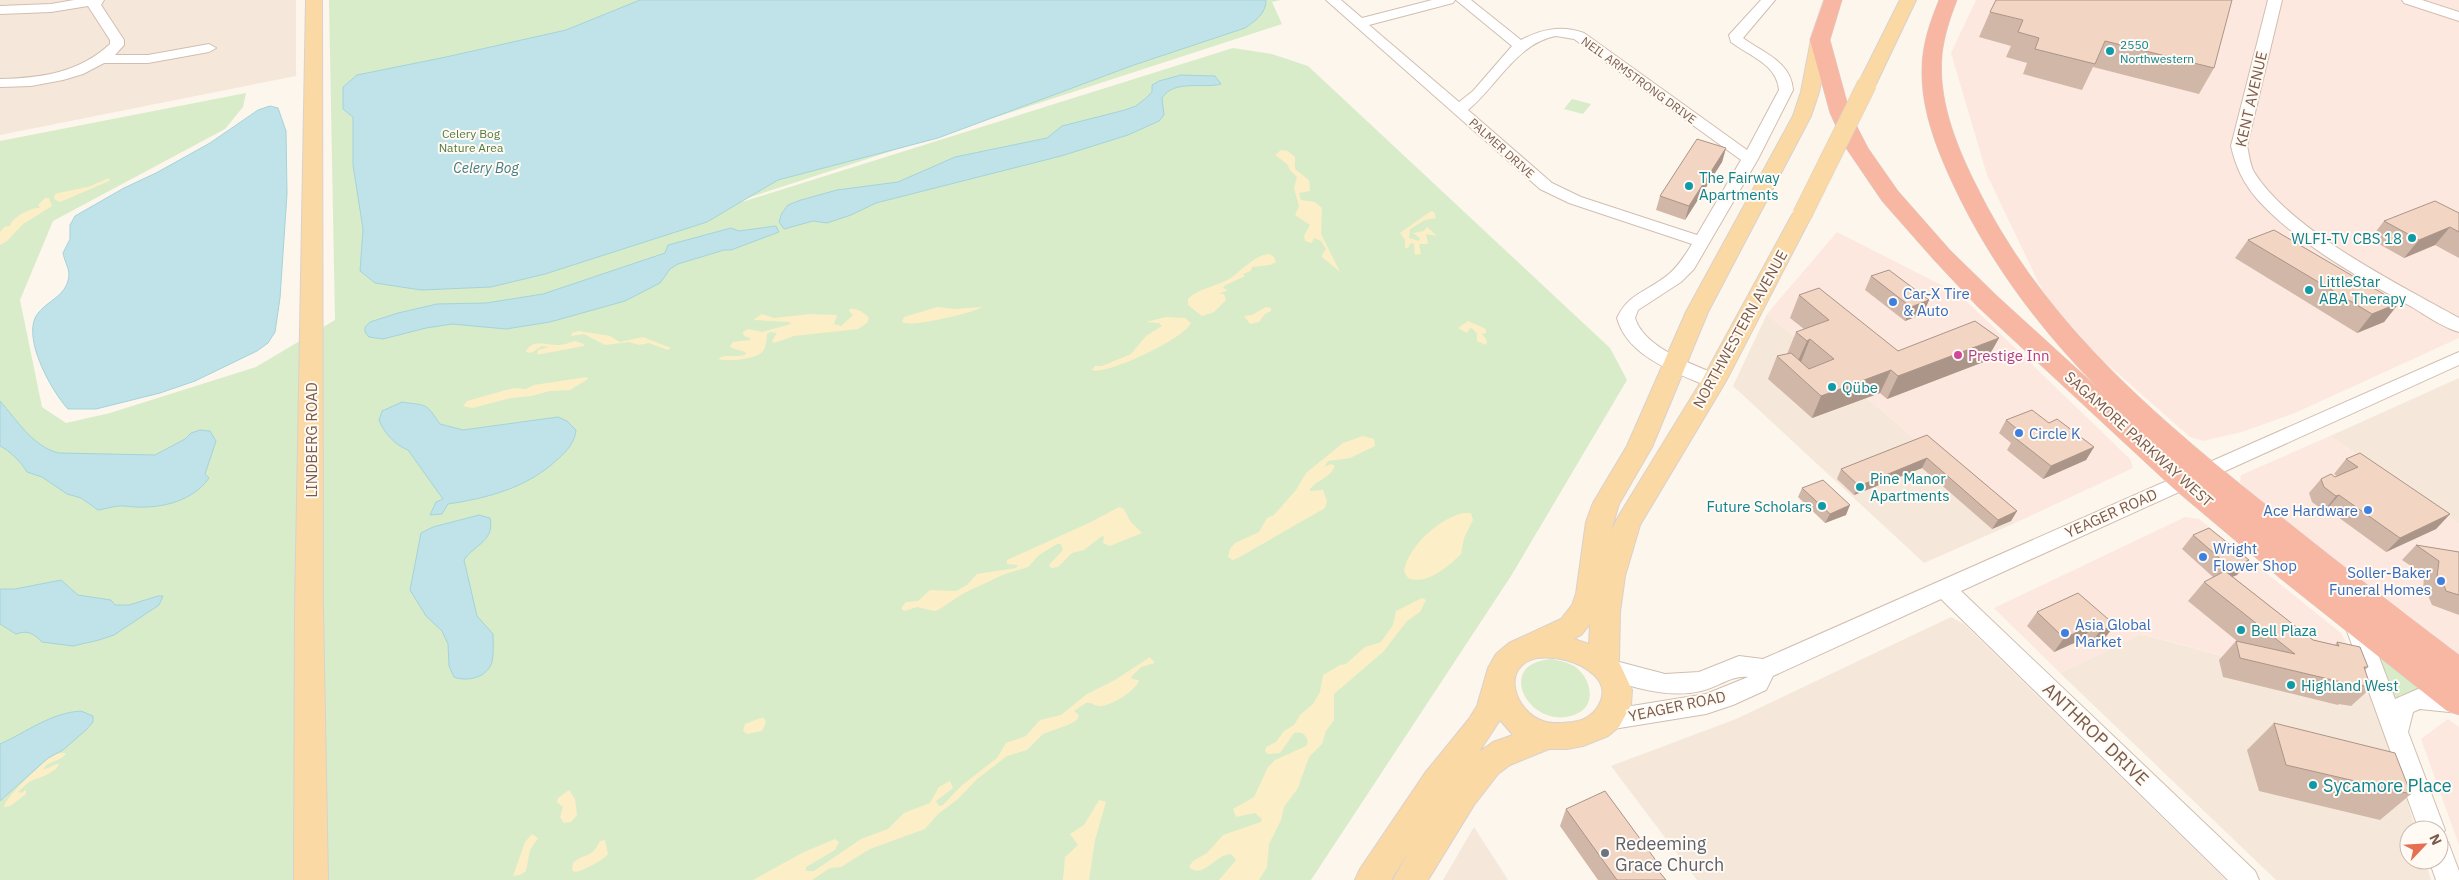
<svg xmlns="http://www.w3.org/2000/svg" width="2459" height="880" font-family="'IBM Plex Sans',sans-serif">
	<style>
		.residential { fill: #f5e8da }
		.commercial { fill: #fde8e0 }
		.green { fill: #d8ecc9 }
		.sand { fill: #fcefc7 }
		.water { fill: #bfe3e8; stroke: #a5d3da }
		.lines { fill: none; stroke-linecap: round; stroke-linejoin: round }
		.minor-casing { stroke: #d1beb0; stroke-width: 2 }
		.major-casing { stroke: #dad1cd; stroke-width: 2 }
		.highway-casing { stroke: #dad1cd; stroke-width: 1 }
		.minor { fill: #fff; fill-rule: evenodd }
		.major { fill: #fbd9a5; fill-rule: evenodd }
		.highway { fill: #f7b7a3; fill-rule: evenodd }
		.major-bridge-casing { stroke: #dad1cd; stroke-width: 20; stroke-linecap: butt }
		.major-bridge { stroke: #fbd9a5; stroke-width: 19 }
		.wall { fill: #d1b7a8 }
		.shaded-wall { fill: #aa9588 }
		.building { fill: #f3d5c3; stroke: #aa9588 }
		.culture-dot { fill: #0f9aa8; stroke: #fffaf3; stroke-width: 2 }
		.shop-dot { fill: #3f7fe0; stroke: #fffaf3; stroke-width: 2 }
		.hotel-dot { fill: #d1479c; stroke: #fffaf3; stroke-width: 2 }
		.worship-dot { fill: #6b7280; stroke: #fffaf3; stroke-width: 2 }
		.labels { text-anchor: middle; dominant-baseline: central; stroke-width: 4; stroke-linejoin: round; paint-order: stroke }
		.far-culture-label { font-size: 12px; fill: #0d838f; stroke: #fffaf3; text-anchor: start }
		.far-street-label { font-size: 12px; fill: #7a5c4d; stroke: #fffaf3 }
		.far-park-label { font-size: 12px; fill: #537a41; stroke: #fffaf3 }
		.far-water-label { font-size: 14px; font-style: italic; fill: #437c86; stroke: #fffaf3 }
		.street-label { font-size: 15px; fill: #7a5c4d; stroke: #fffaf3 }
		.culture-label { font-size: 15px; fill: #0d838f; stroke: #fffaf3; text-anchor: start }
		.shop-label { font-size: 15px; fill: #366cbe; stroke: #fffaf3; text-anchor: start }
		.hotel-label { font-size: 15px; fill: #b23c85; stroke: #fffaf3; text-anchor: start }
		.near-street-label { font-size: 18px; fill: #7a5c4d; stroke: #fffaf3 }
		.near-culture-label { font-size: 18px; fill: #0d838f; stroke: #fffaf3; text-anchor: start }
		.near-worship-label { font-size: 18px; fill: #5b616d; stroke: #fffaf3; text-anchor: start }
	</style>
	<rect width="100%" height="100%" fill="#fdf6ec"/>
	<!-- residential -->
	<g class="residential">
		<polygon points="0,0 296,0 296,76 0,135"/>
		<polygon points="1767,314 2015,523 1924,563 1733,386"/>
		<polygon points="2459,378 2459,524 2330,436"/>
		<polygon points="1951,617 1964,624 2226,880 1697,880 1611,766 1736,719"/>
		<polygon points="2141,634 2376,697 2416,830 2409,830 2409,860 2425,860 2431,880 2276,880 2060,673"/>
		<polygon points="1474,827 1508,880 1443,880"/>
	</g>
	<!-- commercial -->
	<g class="commercial">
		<polygon points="1976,0 2459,0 2459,338 2295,413 2242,432 2203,441 2190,437 2098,356 2045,296 1987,175 1951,53"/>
		<polygon points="1837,232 1959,294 2130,459 2133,468 2015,523 1767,314"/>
		<polygon points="2330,436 2459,524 2459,657 2364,586 2247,490 2240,482 2241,475"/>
		<polygon points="2185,517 2199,519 2341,633 2376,697 2142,634 2060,673 1994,608"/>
		<polygon points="2448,719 2459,727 2459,845 2421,739"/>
	</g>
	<!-- green -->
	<g class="green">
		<polygon points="329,0 1281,0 1272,2 1282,24 554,261 1233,48 1272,54 1308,66 1610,348 1627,380 1511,576 1311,880 0,880 0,141 246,93 243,107 225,129 53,221 20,300 42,407 66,423 110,413 256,367 335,320"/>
		<polygon points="1572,99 1591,104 1583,114 1564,109"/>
		<polygon points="2377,655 2422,691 2400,695 2394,704"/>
		<path d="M1552,659C1560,661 1567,662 1574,666C1592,678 1598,707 1574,715C1530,731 1492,663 1552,659Z"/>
	</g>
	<!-- sand -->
	<g class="sand">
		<polygon points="1281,150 1288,151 1295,157 1295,169 1309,180 1310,191 1299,193 1301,200 1315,202 1322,208 1321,234 1340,272 1322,257 1322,255 1326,249 1321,241 1314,238 1312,243 1305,241 1304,236 1310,225 1295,215 1299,206 1294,188 1297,177 1290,170 1287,164 1275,155"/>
		<polygon points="109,178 110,180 107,182 60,202 54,199 55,194 58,193 88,187"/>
		<path d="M45,198H49L52,206L23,224L7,241L0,245V232L4,227L10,226C11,218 31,207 40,208L38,205Z"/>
		<polygon points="1431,211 1434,212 1436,218 1425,220 1410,229 1409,238 1419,241 1420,238 1413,233 1424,231 1427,227 1437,236 1426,234 1428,244 1419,244 1421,254 1415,255 1414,244 1411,243 1408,248 1405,248 1405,240 1400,233"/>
		<path d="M1269,254L1274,257L1276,262L1270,265L1252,267L1251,271L1243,274L1245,276L1224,286L1223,288L1228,290L1219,294H1224L1226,300L1214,312L1202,316L1188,305V299C1197,289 1217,286 1229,279C1242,271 1254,255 1269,254Z"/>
		<path d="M937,307L955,309L983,307C971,313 912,328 902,322L904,317Z"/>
		<polygon points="1266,307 1271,308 1271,311 1265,314 1259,322 1250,324 1244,316 1252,315"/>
		<path d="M850,309C857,308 865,313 869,318L867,323L858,329L794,336L774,343L772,341L777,333L770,332L767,334C766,341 767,348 761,353C755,359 725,362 718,359C725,353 737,359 746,354L745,352L732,348L730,346L733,342L750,340V338L744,336L743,332L748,329L762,332L791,324L789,322L753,320L762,314L774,318L810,314L837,315L834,324L841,326L853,315L849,311Z"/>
		<path d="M1166,317L1185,318L1191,323C1185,338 1106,376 1092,370L1095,366H1102L1131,354L1146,336L1162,326L1159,323L1146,322Z"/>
		<polygon points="1468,321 1486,329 1486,333 1482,334 1487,341 1486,345 1477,341 1477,334 1473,329 1470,328 1467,333 1458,328"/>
		<polygon points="579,331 610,336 620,342 643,337 671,348 668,350 649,343 639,345 629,342 605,345 584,334 571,336 572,333"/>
		<path d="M575,341L584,344V346L541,354H537L538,350L549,347L542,346L531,353L526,352C531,338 549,346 559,345C565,345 570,342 575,341Z"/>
		<polygon points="587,377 588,379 570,390 550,391 531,396 511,398 472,408 463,406 467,401 514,388 526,389 534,385"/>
		<path d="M1363,436L1374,439L1375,446L1350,458L1328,461L1324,467L1331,464L1335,466C1330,478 1317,480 1310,489V491L1323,490L1327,501L1325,508L1238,558L1233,560L1228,557L1230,549L1235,543L1259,532L1267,518L1274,515L1296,490L1306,473L1343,443Z"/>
		<polygon points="1119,507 1124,509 1130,521 1142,533 1110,546 1103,543 1104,537 1102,536 1084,550 1072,553 1058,567 1051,568 1049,565 1063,550 1061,544 1057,544 1039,555 1028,567 1005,574 964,593 938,610 934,611 917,607 904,611 901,608 906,602 918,601 930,590 956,591 967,585 977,574 1016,568 1018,565 1007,564 1007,560 1091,522"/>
		<path d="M1463,513H1471L1473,520L1464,538L1461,554C1449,566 1426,586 1408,578L1404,571C1409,545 1439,519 1463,513Z"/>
		<path d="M1422,598L1426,600L1420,612L1407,621L1383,652L1334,694V720L1326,731L1322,744L1309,757L1298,788L1284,807L1281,820L1269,844L1267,867L1259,880H1219L1236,860L1231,854C1216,854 1203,880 1189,867L1193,861L1207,853L1223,835L1261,822L1262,819L1255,813L1236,817L1233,809L1254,797L1268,767L1275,760L1306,746L1308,742C1306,734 1302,731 1294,733L1280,753L1268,754L1265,751L1266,747L1276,742L1284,731L1294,725L1300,715L1313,704L1320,692L1323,675L1340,665L1346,664L1365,647L1381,642L1393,625L1396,611Z"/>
		<path d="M1150,657L1155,663L1141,667L1131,677L1132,679L1139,680C1136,691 1112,705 1101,706C1095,707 1092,702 1086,703L1074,711L1079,715L1077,720L1068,725L1043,734L1027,750L1007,756L976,780L958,799L938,814L925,829L870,849L841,867L830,868L812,880H753L802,853L835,839L839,842L835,850L806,867V871H814L861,839L888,829L904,813L930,803L939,787L950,781L953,788L936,801L939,806L943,805L961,786L997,758L1006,743L1026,736L1040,720L1061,715L1087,694L1115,680Z"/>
		<polygon points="760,718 764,718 766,722 762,731 747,734 743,731 745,724"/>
		<path d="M66,753C61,763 48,759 43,770L59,763C57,773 40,777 31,781C26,784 22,788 18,792L21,793L26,790V794L10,806L4,807C5,797 45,760 54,755C58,753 62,753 66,753Z"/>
		<polygon points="569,790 575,799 577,815 571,822 564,823 560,817 563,807 557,802 558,798"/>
		<polygon points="1099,800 1106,802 1095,840 1089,880 1063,880 1065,857 1078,845 1070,834 1084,825"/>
		<polygon points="532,834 538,838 530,850 526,871 520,875 513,876 525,842"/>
		<path d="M605,840L608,854C605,859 581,872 575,872L572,870L573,863C586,852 590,860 600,841Z"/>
	</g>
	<!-- water -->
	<g class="water">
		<path d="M640,0H1266C1266,14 1255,21 1245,28L1134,65L938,138L778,180L707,222L545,274L491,287L421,290L375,283L360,271L363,229L353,165V117L343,109V87L357,75L446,57L566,30Z"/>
		<path d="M1181,75L1215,76L1221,84C1203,89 1174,79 1162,98L1164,115L1159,121L1128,135L1061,156L876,203L851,215L827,223L813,221L784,229L779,222L782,213L788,205L801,200L837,190L898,182L955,157L1047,138L1062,126L1125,110L1136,106L1146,98L1152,92V85L1159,81Z"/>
		<path d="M270,106L278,108L286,131L287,194L280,298L275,332L268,343L257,351L195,381L160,393L96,409H68C51,391 19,333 39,312C50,299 68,295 69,274C69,269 64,259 63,253L70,239V225L75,216L124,188L156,173L210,143L258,110Z"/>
		<polygon points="776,226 779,232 731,250 724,250 678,264 670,269 660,283 625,301 550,322 506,329 452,324 426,328 383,339 369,337 365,332 365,327 370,322 398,313 437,304 486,303 543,294 665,253 668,245 731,228 739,231"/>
		<path d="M0,401C17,420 33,447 59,453L155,455L185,439L191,433L200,430L210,431L216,441L205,474L209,478C191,504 154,510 125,506C116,505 106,509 98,510L81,498L67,494L42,477L27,472C22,463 9,450 0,446Z"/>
		<path d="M402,402C428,406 425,402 440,424L463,430L558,417L567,421L576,430C575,442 567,451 558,459C527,488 488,498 448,504L442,514L430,515L436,502L443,499L408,450C395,445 384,433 379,420L382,411Z"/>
		<path d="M479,515L490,518C495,541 475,544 464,560L477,616L493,634C493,643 494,653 492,662C487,678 467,682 454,677L449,666L448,644L442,631L426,616L410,590L421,533L433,527Z"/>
		<path d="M61,580L78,595L111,600L115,605H129L158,596H163L159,605L114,635L99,640L73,646L42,642C33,633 28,630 16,634L0,624V589H15Z"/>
		<path d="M81,711L93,716V722L86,730L63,750L48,758L0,801V744C27,732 50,713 81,711Z"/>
	</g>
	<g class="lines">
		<defs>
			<g id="minor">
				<path d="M74,0H104L101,5L124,40V45L115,55H148L209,44L216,48L209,52L148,63H104L83,74L63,80L31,86L0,87V79C41,78 79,73 110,44V40L88,6L51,12L0,14V6L51,4Z"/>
				<path d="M1326,0H1341L1362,18L1432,0H1455L1453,3L1369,25L1459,102L1473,91L1512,46L1456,0H1471L1521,40C1542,29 1561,25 1584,33L1747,150L1779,90C1777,64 1749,56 1731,42L1729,35L1761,0H1775L1743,38C1763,53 1791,61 1793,90L1758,159L1694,269L1681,282L1638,310L1635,318C1644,348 1694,365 1721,376L1724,381L1721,386L1714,387L1707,386C1674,372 1627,356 1617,318C1629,292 1650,291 1670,273C1680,264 1685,255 1692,244L1569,203L1540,189ZM1556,36L1574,39L1741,160L1697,235L1581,197L1552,183L1468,110C1497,86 1517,43 1556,36Z"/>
				<path d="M2268,0H2282L2247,146C2249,154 2250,165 2254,172C2291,231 2398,284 2459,318V332C2442,327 2427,316 2412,307C2360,278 2298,244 2258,200C2243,183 2236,167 2231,146Z"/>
				<polygon points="2402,0 2422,0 2459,12 2459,21 2404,3"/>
				<path d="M2459,352V365L1961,591L2255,871L2259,880H2228L1941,599L1773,676L1766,690L1733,705L1706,714L1607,730L1598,727L1595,720L1598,713L1607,710L1706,694L1748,677C1731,675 1717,688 1701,691C1668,699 1631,687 1600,676L1596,669L1600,662L1608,659L1665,674L1699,672L1739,656L1763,659Z"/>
				<polygon points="2354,611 2362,614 2365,620 2395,699 2418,689 2459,693 2459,713 2420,709 2413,712 2408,732 2445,830 2439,839 2448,842 2459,871 2459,880 2436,880 2429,860 2439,860 2439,830 2419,830 2343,620 2346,614"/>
			</g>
			<g id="major">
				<polygon points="306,0 322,0 323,609 328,880 294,880 295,609"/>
				<polygon points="1900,0 1916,0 1876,84 1873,88 1861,88 1858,84"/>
				<path d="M1820,35L1826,36L1829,40L1819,92L1811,116L1708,312L1652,447L1619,504L1611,531L1618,517L1702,380L1792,215L1795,211L1802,209L1809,211L1812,215L1726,381L1640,525L1625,576L1620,612L1619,662L1632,690L1631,705L1619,727L1608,736L1583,746L1567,749H1549L1510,765L1498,774L1474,805L1428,880H1393L1409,851L1391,880H1355L1360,869L1425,773L1469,719L1477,706L1488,668L1496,654L1509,643L1561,619L1572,605L1576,594L1586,522L1593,503L1627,446L1686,312L1793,116L1801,92L1811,40L1814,36ZM1590,624L1589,644L1574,639L1581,635ZM1537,658C1557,656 1579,661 1594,675C1612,691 1598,716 1578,721C1567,723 1554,725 1543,721C1515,712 1499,666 1537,658ZM1500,720L1513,735L1493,742L1479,752Z"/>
			</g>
			<path id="highway" d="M1824,0H1842L1830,40L1850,113L1868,148L1898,191L1950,250L1996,295L2098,388C2038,327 1988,260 1952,182C1936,147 1921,109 1922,69C1922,45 1930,22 1939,0H1957C1950,18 1944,36 1942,55C1938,99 1955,142 1974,181C2038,314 2142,405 2255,496C2322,550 2390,603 2459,655V715L2447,711L2281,579L2173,488L1978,307L1934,260L1882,201L1846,148L1830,113L1810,40Z"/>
		</defs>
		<!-- minor casing -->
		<use href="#minor" class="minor-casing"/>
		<!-- major casing -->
		<use href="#major" class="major-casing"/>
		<!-- highway casing -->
		<use href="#highway" class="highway-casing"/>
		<!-- minor -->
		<use href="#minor" class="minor"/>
		<!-- major -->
		<use href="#major" class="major"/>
		<!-- highway -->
		<use href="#highway" class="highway"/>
		<defs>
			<polyline id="major-bridge" points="1802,215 1867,84"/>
		</defs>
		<!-- major-bridge casing -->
		<use href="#major-bridge" class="major-bridge-casing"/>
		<!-- major-bridge -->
		<use href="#major-bridge" class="major-bridge"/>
	</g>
	<!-- wall -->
	<g class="wall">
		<polygon points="1990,12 2214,68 2199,94 2093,67 2082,90 2023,74 2027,63 2006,57 2011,46 1979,37"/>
		<polygon points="1726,148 1722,162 1685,220 1656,210 1660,196"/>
		<polygon points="2459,213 2459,258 2435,245 2404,258 2370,239 2384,221"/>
		<polygon points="2248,240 2399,303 2384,322 2357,333 2235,258"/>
		<polygon points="1871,276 1929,300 1923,314 1905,321 1865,290"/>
		<polygon points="1799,295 1898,351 1999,338 1986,361 1887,399 1880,393 1812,418 1768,379 1777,356 1787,354 1796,332 1804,329 1790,318"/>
		<polygon points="2006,420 2049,423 2094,447 2086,460 2043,479 2007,450 2011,443 1999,433"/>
		<polygon points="1927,435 2017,511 2011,521 1992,529 1922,468 1854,495 1837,479 1841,469"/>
		<polygon points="2346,459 2450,514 2436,529 2386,552 2327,509 2324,511 2312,502 2309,493 2321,479 2335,477 2337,476 2334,474"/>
		<polygon points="1802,488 1846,515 1825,523 1798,497"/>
		<polygon points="2193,535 2249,560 2237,575 2232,576 2313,640 2335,645 2337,642 2368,667 2365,670 2371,688 2351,706 2339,704 2338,705 2223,677 2219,660 2236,641 2237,641 2188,601 2204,582 2213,577 2182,549"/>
		<polygon points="2416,545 2459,552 2459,615 2432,605 2427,593 2423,591 2424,575 2402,560"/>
		<polygon points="2037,612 2115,625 2104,639 2089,645 2083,639 2054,652 2027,626"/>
		<polygon points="2274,723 2411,794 2380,820 2259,791 2247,750"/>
		<polygon points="1566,809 1660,866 1658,870 1666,880 1598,880 1560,826"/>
	</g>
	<!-- shaded-wall -->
	<g class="shaded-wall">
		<polygon points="1726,148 1722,162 1685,220 1689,206"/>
		<polygon points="2450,227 2435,245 2404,258 2419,240"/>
		<polygon points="1929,300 1923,314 1905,321 1911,307"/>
		<polygon points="2399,303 2384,322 2357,333 2372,314"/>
		<polygon points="1999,338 1986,361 1887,399 1898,376"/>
		<polygon points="1810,339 1801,362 1797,363 1807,341"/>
		<polygon points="1891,370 1880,393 1812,418 1821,396"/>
		<polygon points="2094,447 2086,460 2043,479 2051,466"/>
		<polygon points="1927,458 1922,468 1854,495 1859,486"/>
		<polygon points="2339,495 2327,509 2324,511 2336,496"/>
		<polygon points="1850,505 1846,515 1825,523 1830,514"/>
		<polygon points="2017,511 2011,521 1992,529 1998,520"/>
		<polygon points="2450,514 2436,529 2386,552 2400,538"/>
		<polygon points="2249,560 2237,575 2219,583 2231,568"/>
		<polygon points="2093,625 2083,639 2054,652 2064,638"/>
		<polygon points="2115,625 2104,639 2089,645 2100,631"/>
	</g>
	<!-- building -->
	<g class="building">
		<polygon points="1996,0 2232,0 2214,68 2105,41 2095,64 2035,49 2039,38 2018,32 2023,20 1990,12"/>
		<polygon points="1697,139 1726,148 1689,206 1660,196"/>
		<polygon points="2435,201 2459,213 2459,232 2450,227 2419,240 2384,221"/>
		<polygon points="2274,230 2399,303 2372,314 2248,240"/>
		<polygon points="1889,270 1929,300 1911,307 1871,276"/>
		<polygon points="1819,288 1898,351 1975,321 1999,338 1898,376 1891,370 1821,396 1777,356 1791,353 1809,369 1834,359 1810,339 1807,341 1796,332 1829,320 1799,295"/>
		<polygon points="2032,410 2049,423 2057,419 2094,447 2051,466 2014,437 2023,434 2006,420"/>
		<polygon points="1927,435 2017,511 1998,520 1927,458 1859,486 1841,469"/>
		<polygon points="2360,453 2450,514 2400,538 2339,495 2336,496 2324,487 2321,479 2331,474 2335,477 2358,467 2346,459"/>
		<polygon points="1823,480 1850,505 1830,514 1802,488"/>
		<polygon points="2209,528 2249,560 2231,568 2193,535"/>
		<polygon points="2416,545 2459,552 2459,595 2446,591 2442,579 2437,577 2439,561"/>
		<polygon points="2225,571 2313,640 2339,646 2337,642 2360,647 2368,667 2364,667 2371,688 2357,684 2358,686 2240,658 2236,641 2295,654 2204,582"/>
		<polygon points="2078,593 2115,625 2100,631 2093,625 2064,638 2037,612"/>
		<polygon points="2274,723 2395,753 2411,794 2286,765"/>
		<polygon points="1605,791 1660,866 1656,868 1666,880 1617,880 1566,809"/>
	</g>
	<!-- markers -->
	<g class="culture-dot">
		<circle cx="2110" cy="51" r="5"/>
		<circle cx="1689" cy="186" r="5"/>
		<circle cx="2412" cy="238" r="5"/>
		<circle cx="2309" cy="290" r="5"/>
		<circle cx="1832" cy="387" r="5"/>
		<circle cx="1860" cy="487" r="5"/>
		<circle cx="1822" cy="506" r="5"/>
		<circle cx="2241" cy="630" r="5"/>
		<circle cx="2291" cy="685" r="5"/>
		<circle cx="2313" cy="785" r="5"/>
	</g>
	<g class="shop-dot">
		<circle cx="1893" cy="302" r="5"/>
		<circle cx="2019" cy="433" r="5"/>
		<circle cx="2368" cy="510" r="5"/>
		<circle cx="2203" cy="557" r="5"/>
		<circle cx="2441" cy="581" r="5"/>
		<circle cx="2065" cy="633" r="5"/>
	</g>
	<circle class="hotel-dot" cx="1958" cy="355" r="5"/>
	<circle class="worship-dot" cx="1605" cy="853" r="5"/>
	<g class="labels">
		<!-- far-culture labels -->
		<g class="far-culture-label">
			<text x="2120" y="44">2550<tspan x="2120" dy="14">Northwestern</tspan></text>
		</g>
		<!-- far-street labels -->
		<g class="far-street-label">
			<text transform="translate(1639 80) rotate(36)">NEIL ARMSTRONG DRIVE</text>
			<text transform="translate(1502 148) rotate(42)">PALMER DRIVE</text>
		</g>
		<!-- far-park labels -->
		<g class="far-park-label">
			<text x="471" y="133">Celery Bog<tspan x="471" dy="14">Nature Area</tspan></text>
		</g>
		<!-- far-water labels -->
		<g class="far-water-label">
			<text x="486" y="168">Celery Bog</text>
		</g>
		<!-- street labels -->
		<g class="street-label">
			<text transform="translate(2251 99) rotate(-77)">KENT AVENUE</text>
			<text transform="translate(1740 329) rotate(-61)">NORTHWESTERN AVENUE</text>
			<text transform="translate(2139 439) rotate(42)">SAGAMORE PARKWAY WEST</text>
			<text transform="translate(311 440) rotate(-90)">LINDBERG ROAD</text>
			<text transform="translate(2111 513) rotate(-24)">YEAGER ROAD</text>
			<text transform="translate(1677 706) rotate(-12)">YEAGER ROAD</text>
		</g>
		<!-- culture labels -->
		<g class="culture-label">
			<text x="1699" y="177">The Fairway<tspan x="1699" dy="17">Apartments</tspan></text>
			<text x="2402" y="238" text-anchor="end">WLFI-TV CBS 18</text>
			<text x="2319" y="281">LittleStar<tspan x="2319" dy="17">ABA Therapy</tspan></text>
			<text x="1842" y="387">Qübe</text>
			<text x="1870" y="478">Pine Manor<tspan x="1870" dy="17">Apartments</tspan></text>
			<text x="1812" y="506" text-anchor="end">Future Scholars</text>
			<text x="2251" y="630">Bell Plaza</text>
			<text x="2301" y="685">Highland West</text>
		</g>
		<!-- shop labels -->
		<g class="shop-label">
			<text x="1903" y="293">Car-X Tire<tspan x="1903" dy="17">&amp; Auto</tspan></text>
			<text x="2029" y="433">Circle K</text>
			<text x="2358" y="510" text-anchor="end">Ace Hardware</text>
			<text x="2213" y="548">Wright<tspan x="2213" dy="17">Flower Shop</tspan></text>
			<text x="2431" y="572" text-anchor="end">Soller-Baker<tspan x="2431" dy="17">Funeral Homes</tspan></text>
			<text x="2075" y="624">Asia Global<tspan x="2075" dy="17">Market</tspan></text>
		</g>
		<!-- hotel labels -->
		<g class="hotel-label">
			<text x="1968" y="355">Prestige Inn</text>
		</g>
		<!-- near-street labels -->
		<g class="near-street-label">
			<text transform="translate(2096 734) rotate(44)">ANTHROP DRIVE</text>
		</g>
		<!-- near-culture labels -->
		<g class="near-culture-label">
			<text x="2323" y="785">Sycamore Place</text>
		</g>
		<!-- near-worship labels -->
		<g class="near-worship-label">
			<text x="1615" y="843">Redeeming<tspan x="1615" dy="21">Grace Church</tspan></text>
		</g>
	</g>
	<!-- north arrow -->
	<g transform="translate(2424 845) rotate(65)"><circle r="24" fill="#fffaf3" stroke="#cabbb1"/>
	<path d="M0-4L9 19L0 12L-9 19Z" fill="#e76f51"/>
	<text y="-8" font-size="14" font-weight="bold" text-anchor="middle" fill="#7a5c4d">N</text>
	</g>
</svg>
